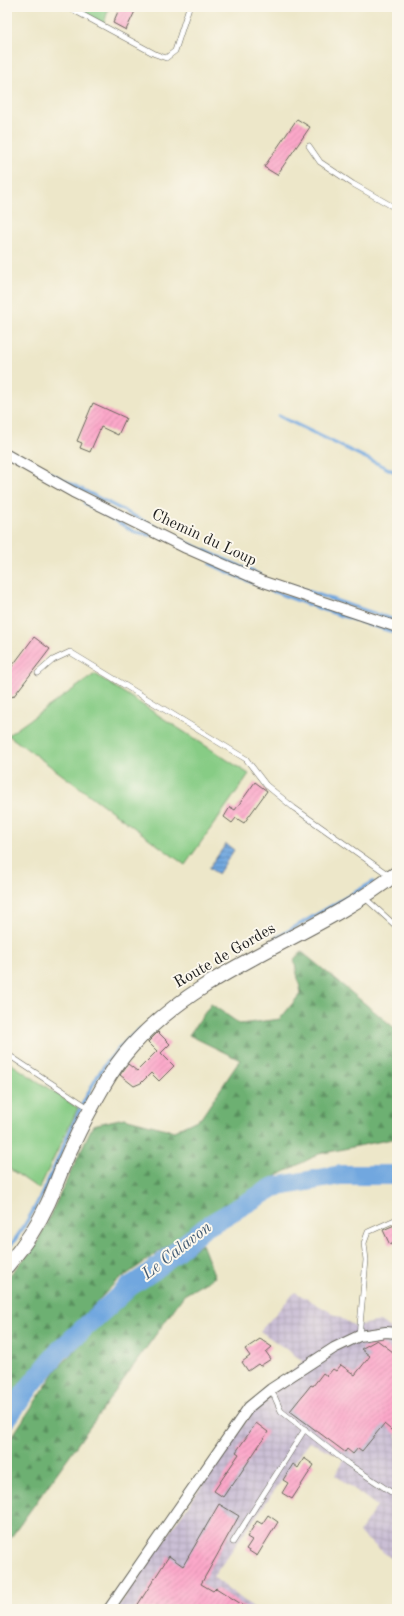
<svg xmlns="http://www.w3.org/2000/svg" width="404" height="1616" font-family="'Old Standard TT',serif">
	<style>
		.industrial { fill: url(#industrial-grid) }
		.grass { fill: #87cc85; stroke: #527450 }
		.forest { fill: url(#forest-firs); stroke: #446647 }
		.water { fill: url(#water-rules); stroke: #46627e }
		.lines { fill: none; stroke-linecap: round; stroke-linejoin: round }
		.stream { stroke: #71a7df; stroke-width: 3.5 }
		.river { stroke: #71a7df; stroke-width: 20 }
		.building { fill: url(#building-hatch) }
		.lane-casing { stroke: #656359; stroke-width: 6 }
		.street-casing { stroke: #656359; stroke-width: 12 }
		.secondary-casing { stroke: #656359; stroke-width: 16 }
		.lane { stroke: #fff; stroke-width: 5 }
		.street { stroke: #fff; stroke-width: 10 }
		.secondary { stroke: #fff; stroke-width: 14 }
		.labels { text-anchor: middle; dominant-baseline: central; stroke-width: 4; stroke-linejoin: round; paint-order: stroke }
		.street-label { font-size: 16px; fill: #1c1c1c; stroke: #fbf7ec }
		.water-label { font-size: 17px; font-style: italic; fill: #425b74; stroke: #fbf7ec }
	</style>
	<defs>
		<pattern id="industrial-grid" width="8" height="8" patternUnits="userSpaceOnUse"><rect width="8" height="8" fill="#cbbfd5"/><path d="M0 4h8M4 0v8" fill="none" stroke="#aea4b6"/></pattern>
		<pattern id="forest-firs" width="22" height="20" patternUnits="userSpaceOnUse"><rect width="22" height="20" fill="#6db072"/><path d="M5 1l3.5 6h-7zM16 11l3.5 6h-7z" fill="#598e5d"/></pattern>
		<pattern id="water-rules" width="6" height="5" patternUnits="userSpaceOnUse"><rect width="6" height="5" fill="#71a7df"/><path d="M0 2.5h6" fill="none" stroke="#5c87b4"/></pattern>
		<pattern id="building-hatch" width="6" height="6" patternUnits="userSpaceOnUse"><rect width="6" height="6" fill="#fba7c9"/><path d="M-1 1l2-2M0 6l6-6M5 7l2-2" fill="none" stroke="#d78fac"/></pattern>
	</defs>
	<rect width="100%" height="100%" fill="#fbf7ec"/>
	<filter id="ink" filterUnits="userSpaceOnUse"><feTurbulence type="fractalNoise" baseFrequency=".025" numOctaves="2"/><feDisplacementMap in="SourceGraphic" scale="8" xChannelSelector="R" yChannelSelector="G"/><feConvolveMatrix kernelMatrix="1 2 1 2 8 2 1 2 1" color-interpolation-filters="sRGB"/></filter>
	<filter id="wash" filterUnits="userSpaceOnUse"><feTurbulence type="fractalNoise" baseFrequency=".012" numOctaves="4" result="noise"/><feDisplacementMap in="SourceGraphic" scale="16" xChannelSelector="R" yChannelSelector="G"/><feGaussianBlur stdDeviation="0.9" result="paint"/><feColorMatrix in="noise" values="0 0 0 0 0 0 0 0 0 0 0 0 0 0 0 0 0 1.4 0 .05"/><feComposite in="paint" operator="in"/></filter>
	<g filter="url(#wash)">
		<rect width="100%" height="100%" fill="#ede7c9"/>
		<!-- industrial -->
		<polygon class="industrial" points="295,1292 355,1326 380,1321 397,1333 397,1563 359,1533 377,1506 335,1475 345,1458 309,1442 213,1577 255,1609 117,1609 254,1409 303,1361 260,1331"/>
		<!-- grass -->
		<g class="grass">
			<polygon points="74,7 109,7 104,24"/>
			<polygon points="95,674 249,774 185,865 8,735"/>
			<polygon points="7,1061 78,1108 39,1189 7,1167"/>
		</g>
		<!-- forest -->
		<g class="forest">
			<polygon points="302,952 397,1030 397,1138 319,1154 269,1180 180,1237 116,1282 36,1365 7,1407 7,1278 35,1247 93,1125 124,1118 174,1131 201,1118 240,1060 189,1035 211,1004 240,1024 280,1019 301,993 294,959"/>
			<polygon points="202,1244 215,1277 184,1295 7,1543 7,1444 57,1369 126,1297"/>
		</g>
		<!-- water -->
		<polygon class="water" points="226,844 234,850 218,874 209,868"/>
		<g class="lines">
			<!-- stream -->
			<g class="stream">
				<polyline points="279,416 397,473"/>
				<polyline points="24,459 36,466"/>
				<polyline points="50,473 181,540 260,575"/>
				<polyline points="85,503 135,532 151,535"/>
				<path d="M211,564C270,593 334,614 397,633"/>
				<polyline points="289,585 397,621"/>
				<polyline points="276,938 373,882"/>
				<path d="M7,1250C51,1196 66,1124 104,1066C114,1052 127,1040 140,1029"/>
			</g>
			<!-- river -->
			<polyline class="river" points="7,1418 31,1385 59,1351 129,1287 153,1271 204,1228 274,1187 341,1175 397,1175"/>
		</g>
		<g id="blocks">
			<!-- building -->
			<g class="building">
				<polygon points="120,7 137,7 126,30 113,23"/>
				<polygon points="297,119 310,127 277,175 264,167"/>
				<polygon points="93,403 126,418 118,435 101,427 90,452 80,448 82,443 77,441"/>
				<polygon points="34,637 50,649 13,697 7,693 7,673"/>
				<polygon points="255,782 267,791 244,823 236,818 232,823 224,817 230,807 235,810"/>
				<polygon points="158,1032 170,1044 161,1053 174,1066 159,1081 151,1073 141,1083 134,1086 120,1075 128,1064 137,1071 157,1051 148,1042"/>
				<polygon points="397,1224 397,1241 390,1245 383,1230"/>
				<polygon points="260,1339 272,1347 266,1352 271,1359 260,1366 258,1364 248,1371 242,1362 250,1356 245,1349"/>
				<polygon points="377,1340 397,1355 397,1435 384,1424 362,1451 358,1448 353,1454 347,1449 345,1452 290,1411 311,1385 313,1386 323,1373 327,1376 333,1369 336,1371 341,1365 355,1375 370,1356 361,1349"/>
				<polygon points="256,1423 268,1432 232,1486 231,1485 223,1497 214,1491 239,1454 236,1452"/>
				<polygon points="304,1458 314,1465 292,1499 282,1493 288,1483 283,1480 293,1464 298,1468"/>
				<polygon points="219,1504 239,1516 201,1584 213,1591 216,1588 249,1609 135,1609 169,1556 183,1566"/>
				<polygon points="268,1515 278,1522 257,1556 246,1549 252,1540 247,1537 257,1521 262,1524"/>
			</g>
		</g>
	</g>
	<g filter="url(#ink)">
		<use href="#blocks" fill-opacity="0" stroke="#656359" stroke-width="1"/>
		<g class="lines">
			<defs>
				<g id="lane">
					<polyline points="68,7 155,54 166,58 175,51 189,7"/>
					<polyline points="309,146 320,162 353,184 397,209"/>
					<polyline points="38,673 53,660 70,652 246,759 266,785 294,808 390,876"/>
					<polyline points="365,898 397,927"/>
					<polyline points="7,1054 89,1108"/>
					<polyline points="359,1336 366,1260 364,1243 368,1232 397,1219"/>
					<polyline points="271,1389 281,1411 347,1463 397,1496"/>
					<polyline points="233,1542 305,1429"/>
				</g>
				<g id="street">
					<polyline points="7,455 73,492 186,548 261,581 397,627"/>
					<polyline points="109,1609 249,1407 271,1389 334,1348 359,1336 386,1332 397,1333"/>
				</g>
				<path id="secondary" d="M7,1266C23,1247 38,1225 48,1203C57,1183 63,1163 73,1144C82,1124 93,1104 104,1085C112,1071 121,1058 132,1046C205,965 313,939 397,873"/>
			</defs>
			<!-- lane casing -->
			<use href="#lane" class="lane-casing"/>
			<!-- street casing -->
			<use href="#street" class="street-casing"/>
			<!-- secondary casing -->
			<use href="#secondary" class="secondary-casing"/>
			<!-- lane -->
			<use href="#lane" class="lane"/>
			<!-- street -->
			<use href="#street" class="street"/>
			<!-- secondary -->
			<use href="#secondary" class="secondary"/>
		</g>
	</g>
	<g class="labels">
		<!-- street labels -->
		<g class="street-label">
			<text transform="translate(204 538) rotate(25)">Chemin du Loup</text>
			<text transform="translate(225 956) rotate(-30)">Route de Gordes</text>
		</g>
		<!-- water labels -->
		<g class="water-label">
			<text transform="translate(177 1251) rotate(-38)">Le Calavon</text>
		</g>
	</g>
	<!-- margin -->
	<rect width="404" height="1616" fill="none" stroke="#fbf7ec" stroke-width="24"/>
</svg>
